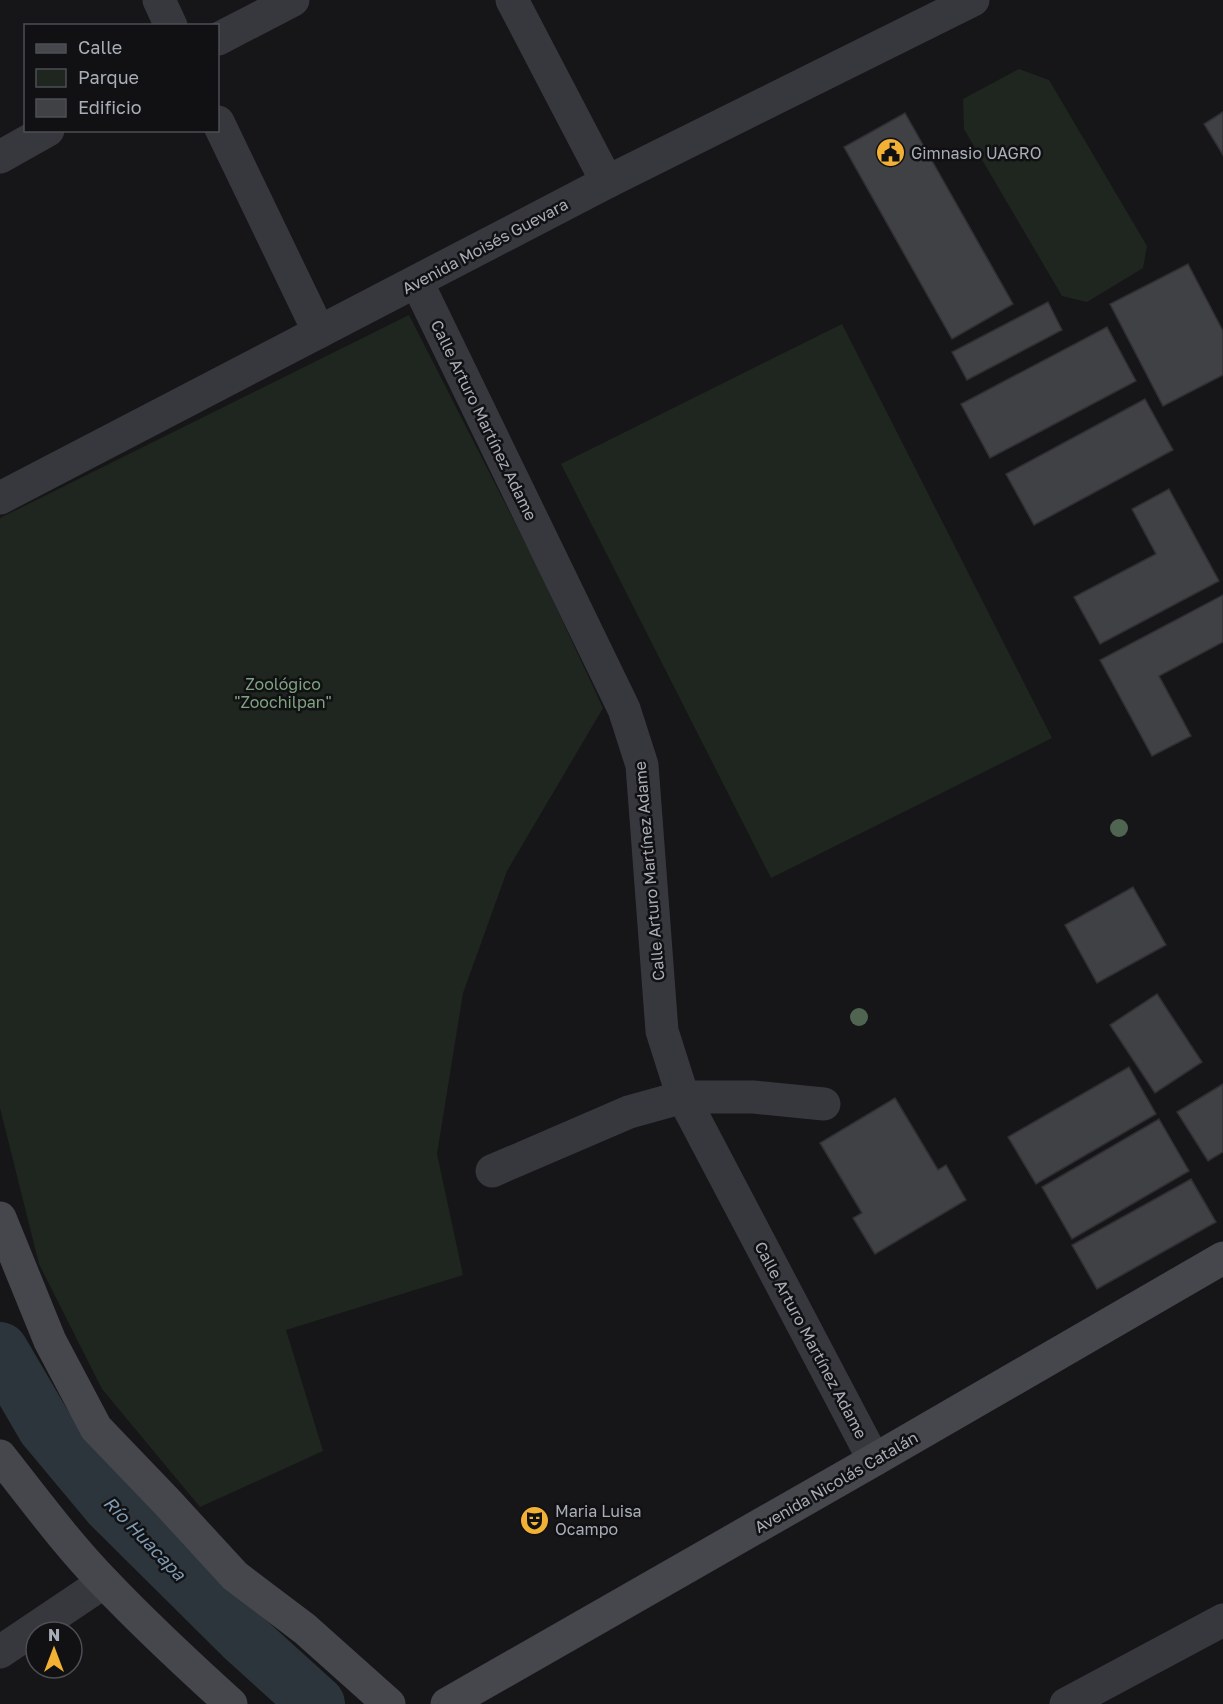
<svg xmlns="http://www.w3.org/2000/svg" width="1223" height="1704" font-family="'Golos Text',sans-serif">
	<style>
		.green { fill: #1e261f }
		.lines { fill: none; stroke-linecap: round; stroke-linejoin: round }
		.river { stroke: #2c353c; stroke-width: 56 }
		.building { fill: #404145; stroke: #303034; stroke-width: 1.5 }
		.street { stroke: #37383d; stroke-width: 33 }
		.secondary { stroke: #45474d; stroke-width: 33 }
		.tree { fill: #506452 }
		.labels { text-anchor: middle; dominant-baseline: central; stroke-width: 5; stroke-linejoin: round; paint-order: stroke }
		.poi-label { font-size: 16px; fill: #a8adb8; stroke: #111113; text-anchor: start }
		.street-label { font-size: 16px; fill: #a8adb8; stroke: #111113 }
		.park-label { font-size: 16px; fill: #7fa381; stroke: #111113 }
		.water-label { font-size: 18px; font-style: italic; fill: #7f9bb3; stroke: #111113 }
	</style>
	<rect width="100%" height="100%" fill="#161618"/>
	<!-- green -->
	<g class="green">
		<polygon points="1019,69 1049,80 1147,246 1143,268 1087,302 1062,296 964,129 963,99"/>
		<polygon points="409,315 536,564 603,708 507,871 463,993 437,1154 463,1275 286,1330 323,1451 200,1507 102,1389 39,1264 0,1108 0,518"/>
		<polygon points="842,324 1052,738 771,878 561,464"/>
	</g>
	<g class="lines">
		<!-- river -->
		<polyline class="river" points="0,1350 45,1427 111,1506 242,1636 317,1704"/>
	</g>
	<!-- building -->
	<g class="building">
		<polygon points="1223,112 1223,155 1204,124"/>
		<polygon points="905,113 1013,304 952,339 844,147"/>
		<polygon points="1188,264 1223,331 1223,375 1163,406 1110,304"/>
		<polygon points="1048,302 1062,330 967,380 952,352"/>
		<polygon points="1107,327 1136,381 990,458 961,404"/>
		<polygon points="1145,399 1173,450 1034,525 1006,474"/>
		<polygon points="1169,489 1219,581 1100,644 1074,597 1156,554 1132,509"/>
		<polygon points="1223,595 1223,642 1159,676 1191,736 1152,756 1100,660"/>
		<polygon points="1133,887 1166,945 1097,983 1065,925"/>
		<polygon points="1157,994 1202,1062 1155,1093 1110,1025"/>
		<polygon points="1129,1067 1156,1114 1036,1184 1008,1137"/>
		<polygon points="1223,1084 1223,1152 1208,1161 1177,1112"/>
		<polygon points="895,1098 938,1170 946,1165 966,1200 875,1254 853,1218 862,1213 820,1143"/>
		<polygon points="1159,1119 1189,1171 1072,1239 1042,1187"/>
		<polygon points="1191,1179 1216,1222 1097,1289 1072,1245"/>
	</g>
	<g class="lines">
		<!-- street -->
		<g class="street">
			<polyline points="159,0 171,26"/>
			<polyline points="512,0 607,182"/>
			<polyline points="218,39 293,0"/>
			<polyline points="218,122 319,332"/>
			<polyline points="0,157 48,130"/>
			<polyline points="417,282 624,709 642,765 662,1031 683,1097 874,1460"/>
			<polyline points="0,498 607,182 973,0"/>
			<polyline points="492,1171 629,1112 683,1097 753,1097 824,1104"/>
			<polyline points="0,1652 104,1582"/>
			<polyline points="1066,1704 1223,1620"/>
		</g>
		<!-- secondary -->
		<g class="secondary">
			<polyline points="0,1218 50,1341 96,1428 167,1502 235,1576 305,1629 389,1704"/>
			<path d="M0,1456C34,1499 67,1544 105,1583C145,1625 188,1665 231,1704"/>
			<polyline points="447,1704 874,1460 1223,1258"/>
		</g>
	</g>
	<!-- trees -->
	<g class="tree">
		<circle cx="1119" cy="828" r="9"/>
		<circle cx="859" cy="1017" r="9"/>
	</g>
	<!-- icons -->
	<defs>
		<symbol id="civic-disc" viewBox="-11 -11 22 22"><circle r="9.5" fill="#f2b134" stroke="#111113"/><path d="M-.6-6.5H3V-4.5H.6V-3L4-1V1h2V6H-6V1h2V-1L-.6-3ZM-1.2 2.5V6h2.4V2.5Z" fill="#111"/></symbol>
		<symbol id="theatre-disc" viewBox="-11 -11 22 22"><circle r="9.5" fill="#f2b134" stroke="#111113"/><path d="M-5-5.5Q0-4 5-5.5V0Q5 5 0 6Q-5 5-5 0ZM-3.3-2.5H-1v1.5H-3.3ZM1-2.5H3.3v1.5H1ZM-2.8 1Q0 5.5 2.8 1Z" fill="#111"/></symbol>
	</defs>
	<g fill-rule="evenodd">
		<use href="#civic-disc" x="874" y="136" width="33" height="33"/>
		<use href="#theatre-disc" x="518" y="1504" width="33" height="33"/>
	</g>
	<g class="labels">
		<!-- poi labels -->
		<g class="poi-label">
			<text x="911" y="153">Gimnasio UAGRO</text>
			<text x="555" y="1511">Maria Luisa<tspan x="555" dy="18">Ocampo</tspan></text>
		</g>
		<!-- street labels -->
		<g class="street-label">
			<text transform="translate(485 246) rotate(-28)">Avenida Moisés Guevara</text>
			<text transform="translate(484 420) rotate(64)">Calle Arturo Martínez Adame</text>
			<text transform="translate(649 871) rotate(-95)">Calle Arturo Martínez Adame</text>
			<text transform="translate(811 1340) rotate(62)">Calle Arturo Martínez Adame</text>
			<text transform="translate(836 1482) rotate(-30)">Avenida Nicolás Catalán</text>
		</g>
		<!-- park labels -->
		<g class="park-label">
			<text x="283" y="684">Zoológico<tspan x="283" dy="18">"Zoochilpan"</tspan></text>
		</g>
		<!-- water labels -->
		<g class="water-label">
			<text transform="translate(145 1538) rotate(46)">Río Huacapa</text>
		</g>
	</g>
	<!-- legend -->
	<rect x="24" y="24" width="195" height="108" fill="#111113" stroke="#4d4f55" stroke-width="1.5"/>
	<rect x="36" y="44" width="30" height="9" fill="#45474d" stroke="#4d4f55" stroke-width="1.5"/>
	<text x="78" y="54" font-size="18" fill="#a8adb8">Calle</text>
	<rect x="36" y="69" width="30" height="18" fill="#1e261f" stroke="#4d4f55" stroke-width="1.5"/>
	<text x="78" y="84" font-size="18" fill="#a8adb8">Parque</text>
	<rect x="36" y="99" width="30" height="18" fill="#404145" stroke="#4d4f55" stroke-width="1.5"/>
	<text x="78" y="114" font-size="18" fill="#a8adb8">Edificio</text>
	<!-- north arrow -->
	<g transform="translate(54 1650)"><circle r="28" fill="#111113" stroke="#4d4f55" stroke-width="1.5"/>
	<path d="M0-4.5L10 22L0 15L-10 22Z" fill="#f2b134"/>
	<text y="-9" font-size="16" font-weight="bold" text-anchor="middle" fill="#a8adb8">N</text>
	</g>
</svg>
